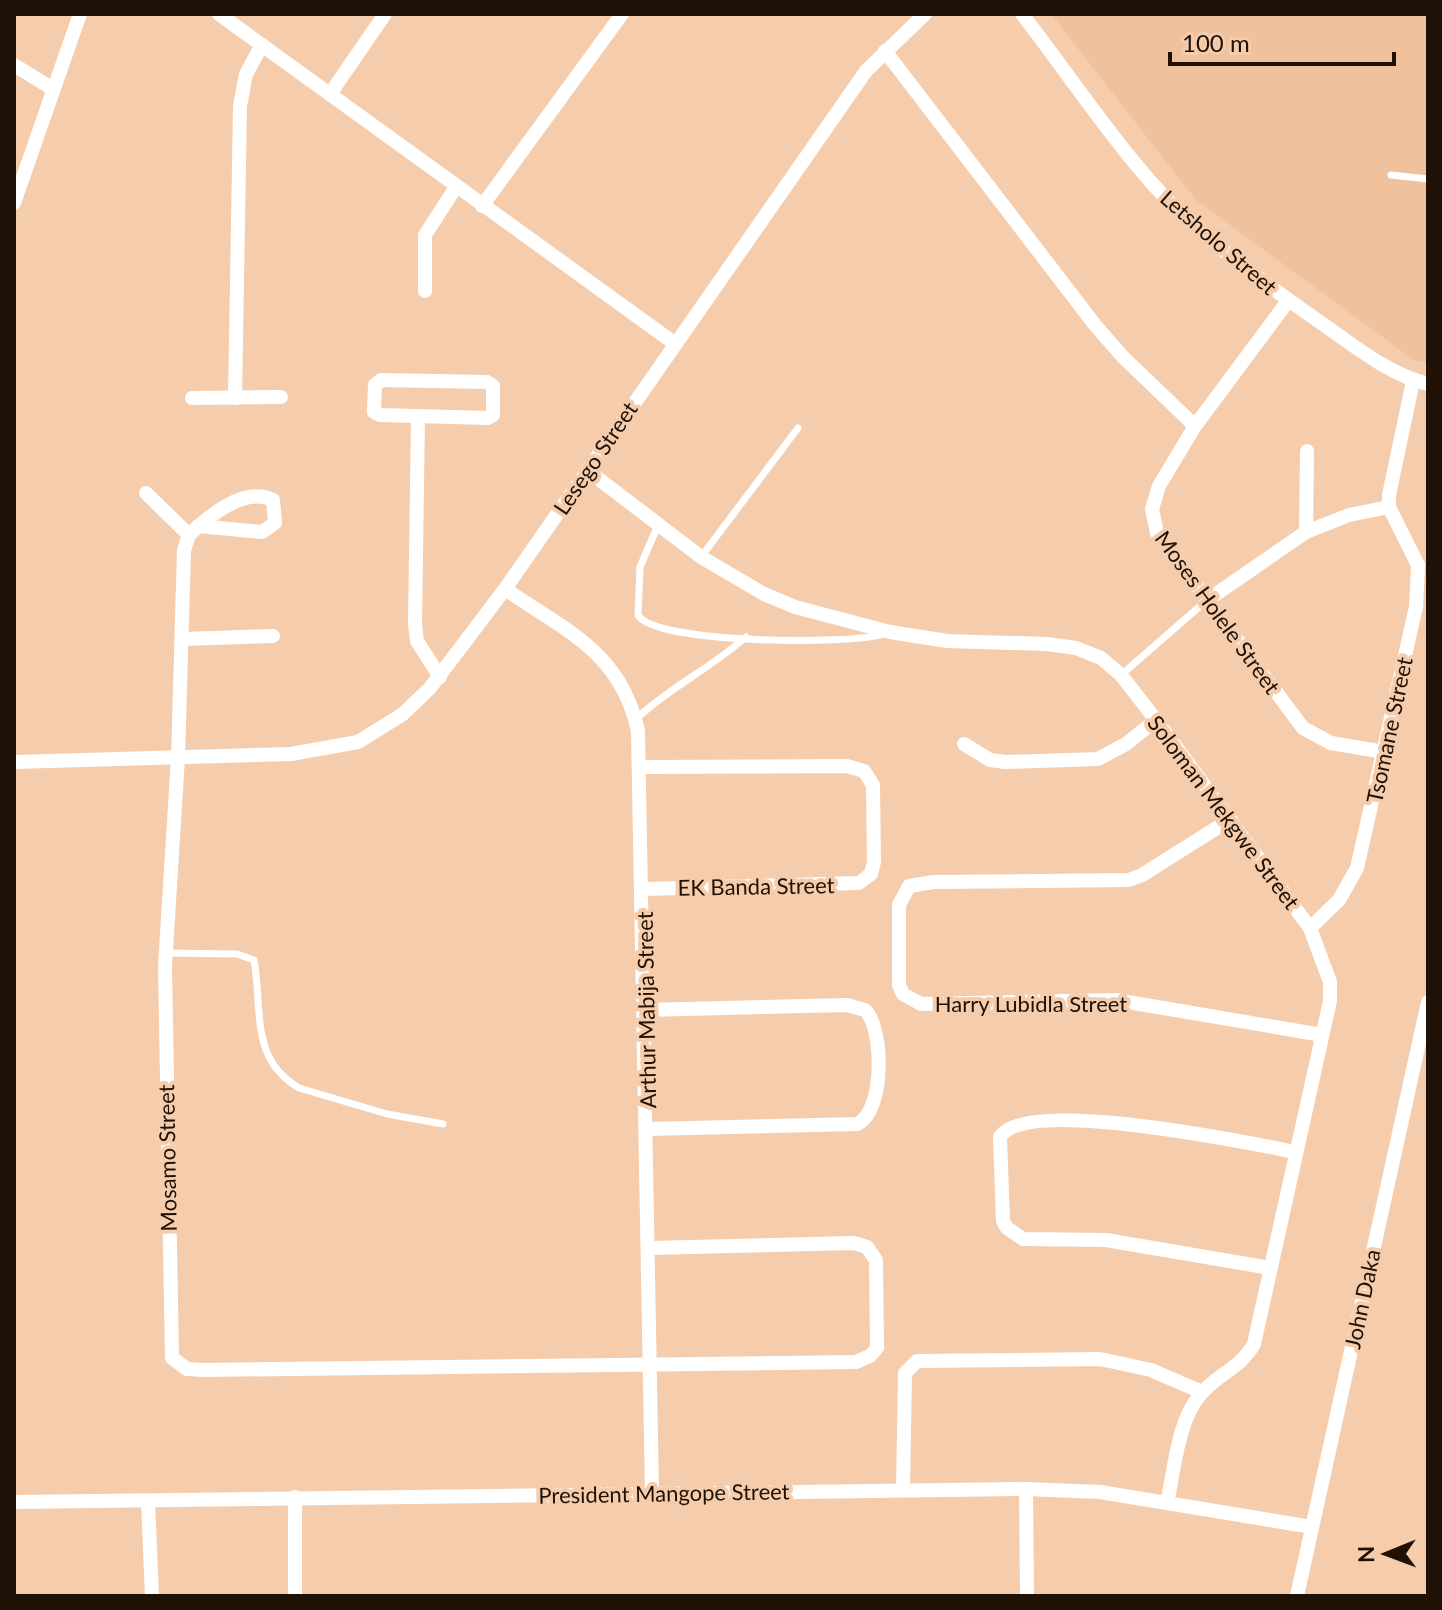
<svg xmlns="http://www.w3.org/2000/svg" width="1442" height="1610" font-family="Lato,sans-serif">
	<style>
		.built { fill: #efc19c }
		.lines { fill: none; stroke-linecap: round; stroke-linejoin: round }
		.service { stroke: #fff; stroke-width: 7 }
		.minor { stroke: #fff; stroke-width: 14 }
		.labels { text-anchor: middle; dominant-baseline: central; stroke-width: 8; stroke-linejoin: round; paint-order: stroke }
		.street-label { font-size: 22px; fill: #1f1106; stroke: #f5cdad }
	</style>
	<rect width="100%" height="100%" fill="#f5cdad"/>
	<!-- built -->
	<polygon class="built" points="1051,14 1428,14 1428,363 1414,360 1196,200"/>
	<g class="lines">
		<!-- service -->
		<g class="service">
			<polyline points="1391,175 1428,179"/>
			<path d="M658,525L640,567L638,615C654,644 851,645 884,634"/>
			<polyline points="701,557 798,428"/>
			<polyline points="1121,675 1206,601"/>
			<path d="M636,719C670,687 711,668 746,637"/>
			<path d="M165,953L237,954L254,960C263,1008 249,1059 299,1088L387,1114L443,1124"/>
		</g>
		<!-- minor -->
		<g class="minor">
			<polyline points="219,14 674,343"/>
			<path d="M1022,14C1072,78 1128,165 1187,219C1230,258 1279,294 1327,327C1358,349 1391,375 1428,384"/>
			<polyline points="885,51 1095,325 1123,357 1195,426"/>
			<polyline points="14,65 53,89"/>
			<polyline points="330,94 385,14"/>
			<polyline points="14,203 80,14"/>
			<polyline points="482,206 622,14"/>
			<polyline points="425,291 425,235 456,187"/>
			<polyline points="1288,301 1195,426 1159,486 1152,509 1157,533 1303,728 1331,743 1384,752"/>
			<polygon points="381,380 487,382 493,386 493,415 488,418 380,415 374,412 375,385"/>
			<polyline points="192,398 281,397"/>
			<polyline points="235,398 240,106 246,74 262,45"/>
			<polyline points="418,416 415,625 417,641 440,677"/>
			<path d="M587,470L701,557L764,594L795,607L890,632L947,641L1047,644L1076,648L1101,658L1121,675L1156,720L1310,928L1330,982V1001L1254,1344C1241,1368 1216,1375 1200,1395C1177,1422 1175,1469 1167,1502"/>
			<polyline points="146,493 189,535 184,550 178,758 165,966 172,1358 187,1369 203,1370 856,1362 870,1356 877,1348 876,1260 867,1247 854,1243 649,1248"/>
			<polyline points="1306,532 1307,451"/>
			<path d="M189,535C209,516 244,486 273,500L275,523L262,532L198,526"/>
			<path d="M505,589C566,631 621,652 638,731L652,1493"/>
			<polyline points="1206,601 1306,532 1349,515 1389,507"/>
			<polyline points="182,639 273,636"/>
			<polyline points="964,744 990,760 1005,762 1098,759 1126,744 1156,720"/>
			<polyline points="14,762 291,754 358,742 403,714 430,688 505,589 866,71 925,14"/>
			<polyline points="641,767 847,766 864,771 873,785 874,862 871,874 859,883 644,889"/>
			<polyline points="1231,819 1142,875 1129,880 934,882 909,886 899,905 899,985 903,994 921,1004 1116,1000 1322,1035"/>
			<polyline points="1310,928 1339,900 1357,868 1416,607 1418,565 1389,507 1389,495 1413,381"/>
			<path d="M645,1010L847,1005L865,1010C884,1028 885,1112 857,1124L648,1129"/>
			<path d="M1270,1268L1106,1240L1023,1239L1007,1228L1003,1221L1000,1137C1026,1096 1248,1143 1296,1152"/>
			<polyline points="1026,1489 1027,1596"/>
			<polyline points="903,1490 905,1373 917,1361 1100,1359 1151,1370 1202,1392"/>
			<polyline points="295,1497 295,1596"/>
			<polyline points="148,1501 152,1596"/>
			<polyline points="14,1502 1026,1489 1100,1492 1312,1527"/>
			<polyline points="1297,1596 1428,1002"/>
		</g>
	</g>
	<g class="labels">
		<!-- street labels -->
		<g class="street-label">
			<text transform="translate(1219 242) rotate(41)">Letsholo Street</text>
			<text transform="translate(595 458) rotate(-56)">Lesego Street</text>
			<text transform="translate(1218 612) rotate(54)">Moses Holele Street</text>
			<text transform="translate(1389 730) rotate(-78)">Tsomane Street</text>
			<text transform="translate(1224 812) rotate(53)">Soloman Mekgwe Street</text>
			<text transform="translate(756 886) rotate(-1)">EK Banda Street</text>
			<text x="1031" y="1003">Harry Lubidla Street</text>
			<text transform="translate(646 1010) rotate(-91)">Arthur Mabija Street</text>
			<text transform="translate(167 1158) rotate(-91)">Mosamo Street</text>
			<text transform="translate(1362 1299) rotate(-78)">John Daka</text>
			<text transform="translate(664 1493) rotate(-1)">President Mangope Street</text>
		</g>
	</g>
	<!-- border -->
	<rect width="1442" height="1610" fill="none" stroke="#1f1106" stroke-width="32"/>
	<!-- north arrow -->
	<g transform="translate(1386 1554) rotate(269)" stroke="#f5cdad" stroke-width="6" paint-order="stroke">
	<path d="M0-6L14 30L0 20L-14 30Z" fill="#1f1106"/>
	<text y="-12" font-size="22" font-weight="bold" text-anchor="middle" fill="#1f1106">N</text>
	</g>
	<!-- scale -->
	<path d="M1170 52v12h224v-12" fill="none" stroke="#1f1106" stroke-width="4"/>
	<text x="1182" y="52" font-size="24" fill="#1f1106" stroke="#f5cdad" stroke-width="6" paint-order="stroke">100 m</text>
</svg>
